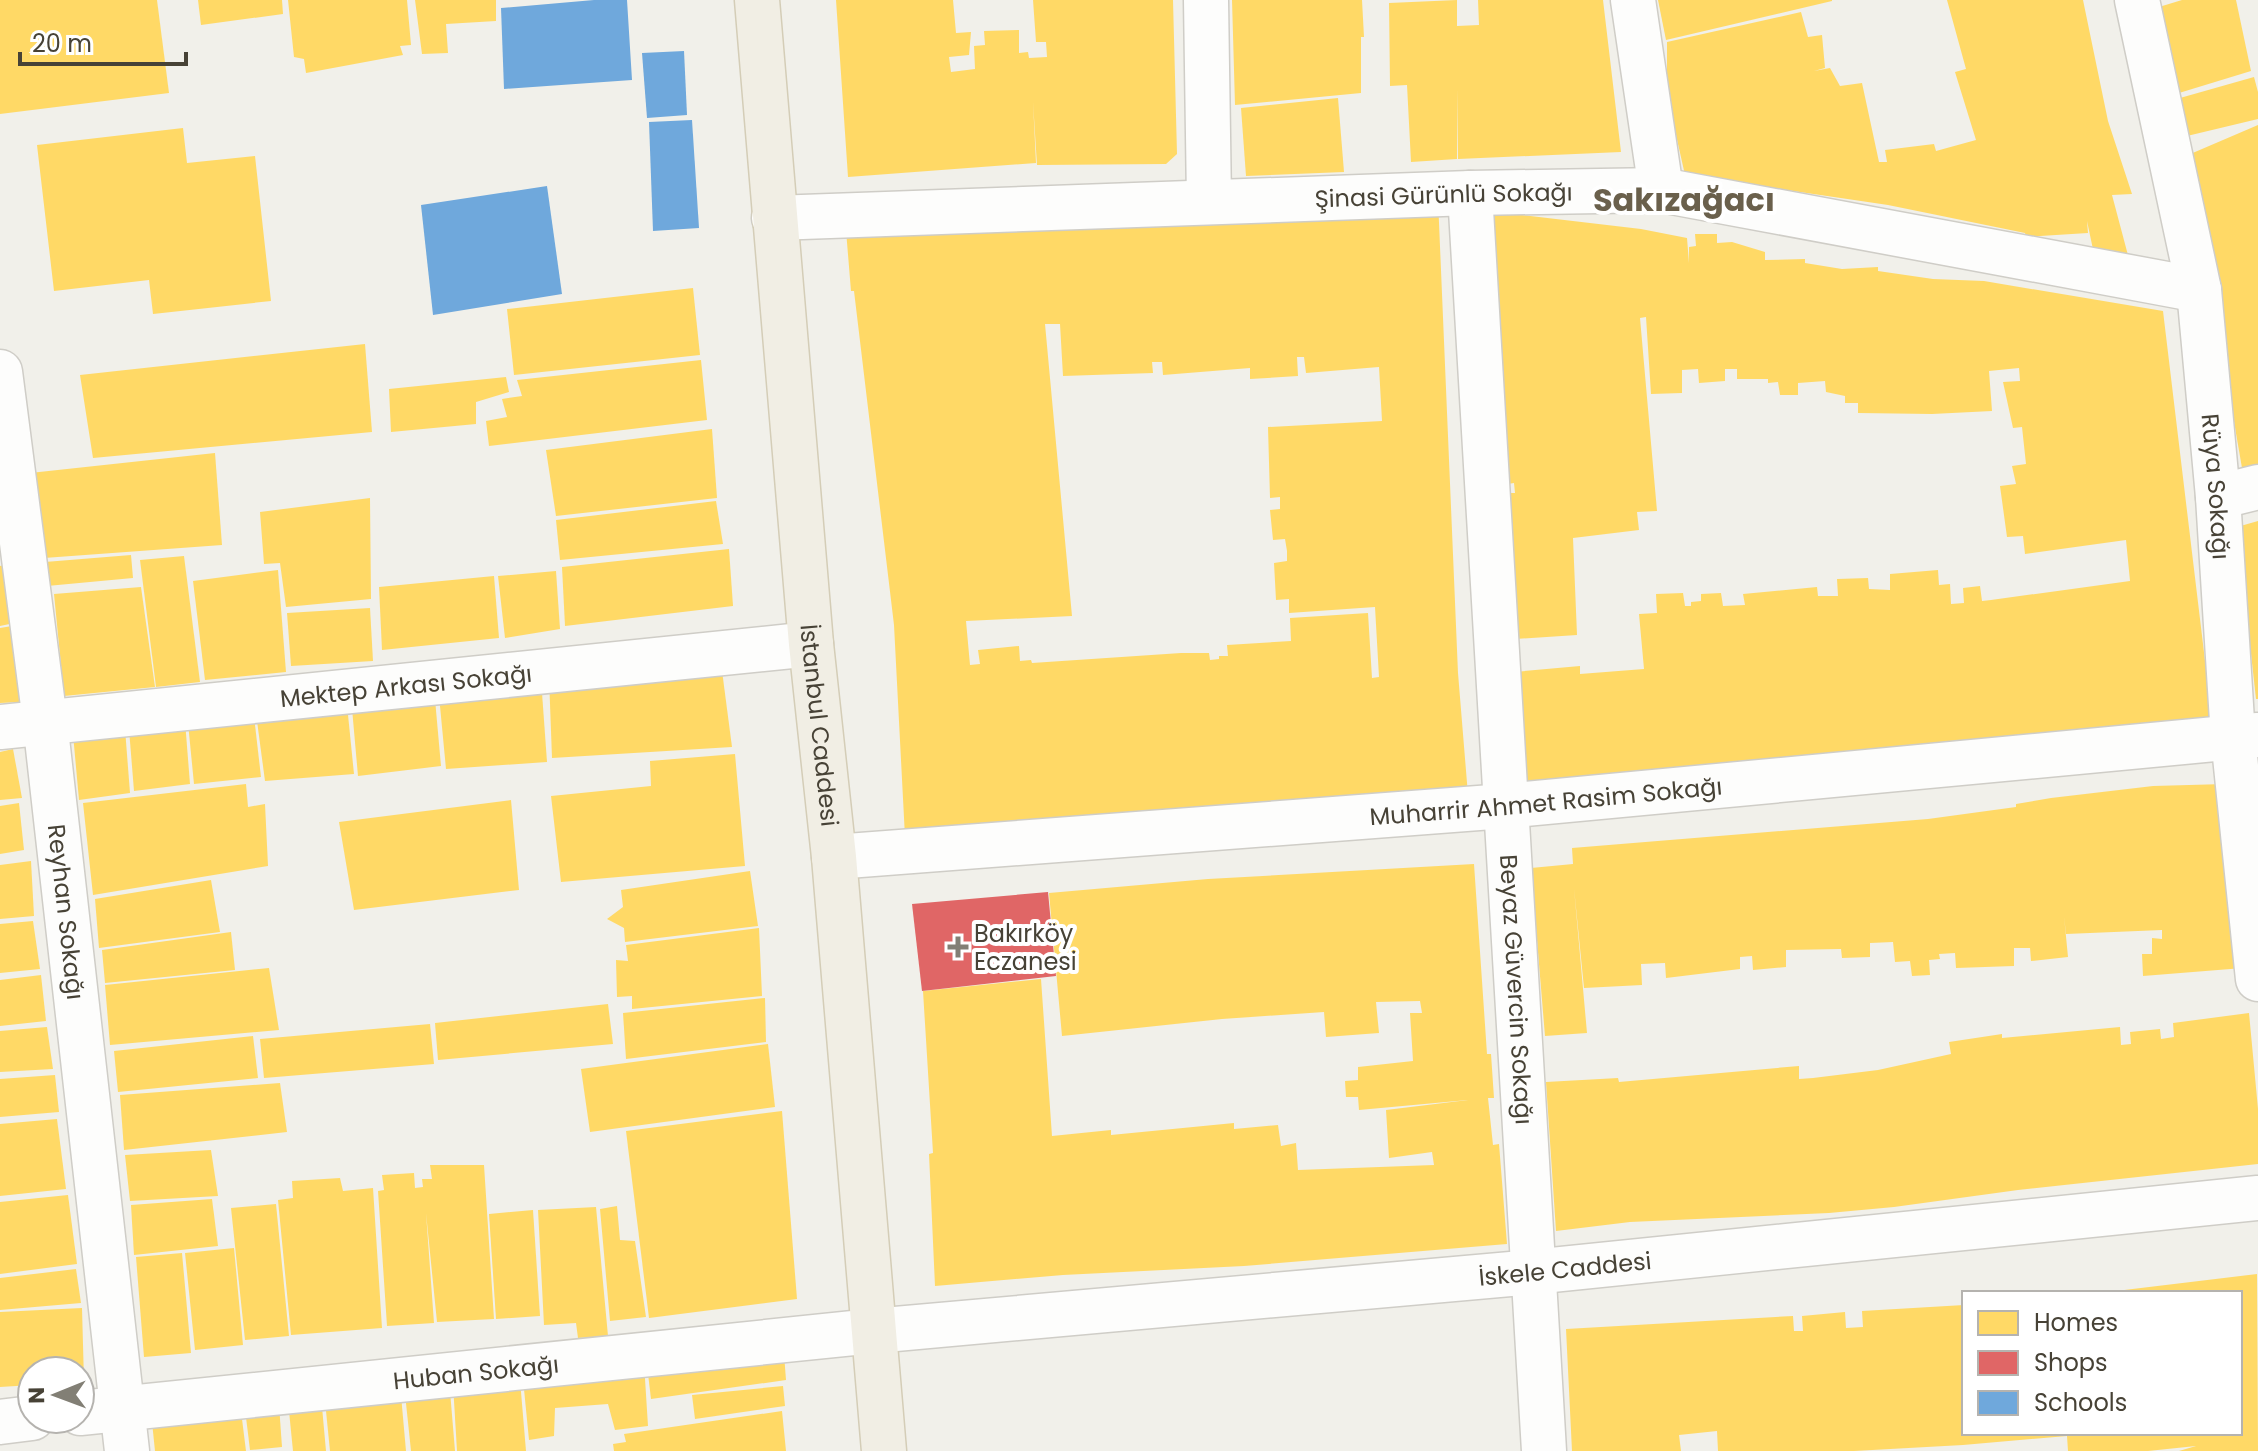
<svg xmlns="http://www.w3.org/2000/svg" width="2258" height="1451" font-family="Poppins,sans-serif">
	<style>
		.homes { fill: #ffd966; fill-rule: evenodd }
		.shops { fill: #e06666 }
		.schools { fill: #6fa8dc }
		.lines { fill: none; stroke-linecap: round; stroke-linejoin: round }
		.minor-casing { stroke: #cfcdc7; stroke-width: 47 }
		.major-casing { stroke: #d4cdb7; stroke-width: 47 }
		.minor { stroke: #fdfdfc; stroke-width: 44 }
		.major { stroke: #f1eee4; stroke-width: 44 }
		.poi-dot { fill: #827f75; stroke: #fff; stroke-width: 3 }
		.labels { text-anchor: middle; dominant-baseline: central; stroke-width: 8; stroke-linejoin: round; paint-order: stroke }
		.street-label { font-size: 24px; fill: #474236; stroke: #fff }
		.poi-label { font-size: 24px; fill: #474236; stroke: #fff; text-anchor: start }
		.district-label { font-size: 32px; font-weight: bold; fill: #6a604c; stroke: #fff }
	</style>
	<rect width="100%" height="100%" fill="#f1f0ea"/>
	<!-- homes -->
	<g class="homes">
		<polygon points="0,0 157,0 169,93 0,114"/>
		<polygon points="198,0 282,0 283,14 201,25"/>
		<polygon points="288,0 407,0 411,45 400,46 403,55 306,73 304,59 294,57"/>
		<polygon points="415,0 496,0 496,21 446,24 448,53 422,54"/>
		<polygon points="836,0 953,0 956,33 971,32 969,55 949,57 951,72 975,69 974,46 985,45 984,31 1019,30 1019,53 1028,52 1029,58 1047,57 1046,42 1036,42 1033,0 1173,0 1177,154 1166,164 1037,165 1033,102 1036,163 848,177"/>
		<polygon points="1232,0 1362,0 1364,37 1361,37 1361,93 1235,105"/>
		<polygon points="1457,0 1457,26 1479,25 1478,0 1603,0 1621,152 1458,159 1457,89 1457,159 1411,162 1407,85 1390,86 1389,3"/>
		<polygon points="1658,0 1832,0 1832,1 1666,40"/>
		<polygon points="1947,0 2083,0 2108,121 2132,194 2112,195 2129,259 2094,254 2087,221 2088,233 2026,237 2025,233 1888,205 1685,175 1667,95 1667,42 1801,12 1808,37 1822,35 1825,68 1814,71 1830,68 1840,86 1862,83 1879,162 1887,162 1885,150 1934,144 1936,151 1976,140 1955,72 1966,69"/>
		<polygon points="2182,0 2236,0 2251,71 2179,93 2159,7"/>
		<polygon points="2254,77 2258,92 2258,119 2187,136 2180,98"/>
		<polygon points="1338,98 1344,172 1246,176 1241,108"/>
		<polygon points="2258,125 2258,464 2242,468 2188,155"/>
		<polygon points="183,128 187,163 255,156 271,301 153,314 149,280 54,291 37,145"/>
		<path d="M1438,199L1458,673L1468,795L905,837L894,625L854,291H851L845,218ZM1045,324H1060L1063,376L1153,373L1152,362H1162L1163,375L1250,368V379L1298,376L1297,357H1304L1306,373L1379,367L1382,421L1268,427L1270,498L1280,497V509L1270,510L1273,540L1285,539L1287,551V561L1274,563L1276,600L1289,599V613L1375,607L1379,677L1372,678L1368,613L1290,618L1291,641L1227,645L1228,656H1219V659L1210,660L1209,653H1181L1032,663L1031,660L1020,661L1019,646L978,650L980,664L970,665L966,621L1072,616Z"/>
		<polygon points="1487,211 1641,229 1687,238 1689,263 1689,247 1696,246 1695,234 1717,234 1717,243 1732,242 1765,252 1765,260 1805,259 1805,263 1842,269 1878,267 1878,271 1933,279 1984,281 2163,311 2212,719 1525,789 1514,672 1580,666 1580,674 1644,669 1639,614 1657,613 1656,594 1683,593 1685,606 1691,606 1691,602 1701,601 1701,594 1721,593 1723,606 1745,605 1743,594 1817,587 1818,596 1838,596 1837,579 1868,578 1869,589 1890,590 1890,574 1938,570 1939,585 1950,584 1951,604 1964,603 1963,588 1980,586 1982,601 1991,600 2130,581 2126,540 2025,554 2023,536 2007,537 2000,486 2016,484 2012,466 2026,464 2022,427 2013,428 2003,382 2020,381 2019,368 1989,371 1992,411 1932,414 1858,413 1858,403 1845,403 1845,396 1826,392 1825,381 1798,383 1798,395 1780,395 1778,382 1768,383 1768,379 1737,379 1737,369 1725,369 1725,381 1699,383 1698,369 1682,370 1682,393 1651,394 1646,317 1640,318 1657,511 1637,512 1639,530 1573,538 1577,635 1515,639 1502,493 1515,493 1514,483 1501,485"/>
		<polygon points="693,288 700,355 514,375 507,309"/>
		<polygon points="365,344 372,432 93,458 80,375"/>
		<polygon points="701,360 707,420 489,446 486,421 507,417 502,399 522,396 517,380"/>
		<polygon points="506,377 509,392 476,402 476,424 391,432 389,389"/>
		<polygon points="712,429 717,498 556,516 546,450"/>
		<polygon points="215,453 222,545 44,558 30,473"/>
		<polygon points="370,498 371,599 286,607 280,563 264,564 260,512"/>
		<polygon points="716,501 723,544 560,560 556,520"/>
		<polygon points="2258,521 2258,699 2256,699 2237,527"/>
		<polygon points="729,549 733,606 565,626 562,567"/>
		<polygon points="131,555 133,578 47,586 45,562"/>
		<polygon points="184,556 200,682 156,687 140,560"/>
		<polygon points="19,562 24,621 0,626 0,566"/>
		<polygon points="278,570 286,672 205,680 193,581"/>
		<polygon points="556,571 560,629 505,638 498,576"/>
		<polygon points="494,576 499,638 382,650 379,587"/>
		<polygon points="141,587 155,687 64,696 54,594"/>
		<polygon points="370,608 373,661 291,666 287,613"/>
		<polygon points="18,625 19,702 0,703 0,628"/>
		<polygon points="721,663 732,747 552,758 549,677"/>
		<polygon points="541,679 547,762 446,769 438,685"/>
		<polygon points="434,688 441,766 358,776 351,697"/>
		<polygon points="346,695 354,774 265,781 255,706"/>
		<polygon points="254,716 261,777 194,784 188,723"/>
		<polygon points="185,721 190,784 134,791 129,729"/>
		<polygon points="125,729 130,793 79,800 73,734"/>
		<polygon points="13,749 22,798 0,800 0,752"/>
		<polygon points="735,754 745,866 561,882 551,796 651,786 650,761"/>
		<polygon points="246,784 248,807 265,804 268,866 93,895 83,803"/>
		<polygon points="2225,784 2243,968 2143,976 2142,954 2152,954 2152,938 2162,939 2162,930 2066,934 2064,916 2068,957 2031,961 2030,948 2014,948 2014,966 1956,968 1955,953 1939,954 1940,959 1929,960 1930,975 1912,976 1910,961 1895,962 1893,942 1870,943 1870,957 1842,958 1841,949 1786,950 1786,967 1753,970 1752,956 1740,957 1740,969 1666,978 1665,963 1641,964 1642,985 1584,988 1574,888 1587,1033 1545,1036 1531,868 1573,864 1572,848 1928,819 2016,807 2016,804 2051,798 2153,786"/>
		<polygon points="511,800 519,890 354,910 339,822"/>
		<polygon points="19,803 24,850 0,854 0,806"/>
		<polygon points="31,861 34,916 0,919 0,865"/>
		<polygon points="1474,864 1487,1054 1491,1054 1494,1098 1488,1098 1493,1145 1499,1144 1507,1244 1244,1266 1063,1275 935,1286 929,1154 933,1153 923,991 1041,979 1052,1136 1111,1130 1111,1135 1234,1123 1234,1129 1278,1125 1281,1146 1296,1143 1298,1170 1434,1165 1432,1152 1389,1158 1386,1110 1468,1100 1359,1110 1358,1097 1346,1097 1345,1081 1358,1080 1358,1067 1413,1061 1410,1013 1422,1013 1420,1001 1376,1002 1379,1033 1326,1037 1324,1012 1222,1019 1062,1036 1049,893 1208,879"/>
		<polygon points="750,871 758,926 625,942 624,928 607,919 623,907 621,890"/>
		<polygon points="211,880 220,932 99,948 95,899"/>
		<polygon points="33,921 40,969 0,973 0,924"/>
		<polygon points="759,928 762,996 632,1009 632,996 617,997 616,960 628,961 626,945"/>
		<polygon points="231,932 235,970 105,983 102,950"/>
		<polygon points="269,968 279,1030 110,1045 105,985"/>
		<polygon points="41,975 46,1021 0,1026 0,980"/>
		<polygon points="765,998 766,1042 626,1059 623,1013"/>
		<polygon points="608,1004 613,1044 438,1060 435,1023"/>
		<polygon points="2249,1013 2258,1109 2258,1164 2018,1190 1894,1207 1829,1213 1630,1222 1556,1231 1546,1082 1618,1078 1619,1082 1799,1066 1799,1079 1813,1078 1878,1070 1951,1054 1949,1042 2002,1034 2002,1038 2120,1027 2121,1045 2131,1044 2130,1032 2160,1029 2161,1039 2174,1037 2173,1023"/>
		<polygon points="430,1024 434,1064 264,1078 260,1039"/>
		<polygon points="47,1027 53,1069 0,1072 0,1031"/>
		<polygon points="253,1036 258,1078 118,1092 114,1051"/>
		<polygon points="768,1044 775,1107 590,1132 581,1069"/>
		<polygon points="55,1075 59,1112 0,1117 0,1079"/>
		<polygon points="280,1083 287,1132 124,1150 120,1095"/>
		<polygon points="782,1111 797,1299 649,1318 626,1131"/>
		<polygon points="57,1119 66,1189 0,1196 0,1124"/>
		<polygon points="211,1150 218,1196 130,1201 125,1155"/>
		<polygon points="430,1165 484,1165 494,1319 437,1322 426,1213 434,1323 387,1326 378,1191 384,1190 382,1175 414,1173 415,1188 423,1187 422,1179 432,1179"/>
		<polygon points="340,1178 343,1191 373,1188 382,1328 291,1335 278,1200 293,1198 292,1181"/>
		<polygon points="68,1195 77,1264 0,1274 0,1202"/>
		<polygon points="212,1199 218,1246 134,1255 131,1205"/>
		<polygon points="276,1204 289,1336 245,1340 231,1208"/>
		<polygon points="617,1206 620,1240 635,1241 646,1317 610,1321 600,1209"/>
		<polygon points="596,1207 608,1336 578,1338 576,1323 544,1325 538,1210"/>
		<polygon points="533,1210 540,1316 496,1319 489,1214"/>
		<polygon points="234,1248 243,1345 195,1350 185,1253"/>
		<polygon points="182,1253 191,1353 144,1357 136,1257"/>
		<polygon points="76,1269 81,1303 0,1310 0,1278"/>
		<polygon points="2257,1274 2258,1451 2179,1451 2196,1446 2148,1451 2068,1451 2067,1436 1963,1445 1854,1451 1718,1451 1717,1431 1679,1435 1681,1451 1572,1451 1566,1329 1793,1316 1794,1331 1803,1331 1802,1316 1845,1312 1846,1328 1863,1327 1862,1311 1964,1305 1964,1433 2240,1433 2240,1293 2116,1293 2116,1291"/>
		<polygon points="82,1308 84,1381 80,1381 80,1371 32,1371 32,1385 0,1387 0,1312"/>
		<polygon points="783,1341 786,1380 651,1399 646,1357"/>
		<polygon points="644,1363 648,1426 615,1430 608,1404 555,1408 554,1436 529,1440 523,1379"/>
		<polygon points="449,1379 455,1451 411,1451 404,1384"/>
		<polygon points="520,1380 526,1451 457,1451 453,1384"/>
		<polygon points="400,1384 406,1451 330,1451 324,1391"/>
		<polygon points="783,1386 785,1406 695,1419 692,1395"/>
		<polygon points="321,1396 326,1451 293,1451 288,1401"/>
		<polygon points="279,1405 282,1447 250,1450 245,1409"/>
		<polygon points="241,1411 246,1451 155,1451 152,1422"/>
		<polygon points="782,1411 786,1451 614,1451 613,1444 626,1442 624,1434"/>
	</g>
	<!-- shops -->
	<polygon class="shops" points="1048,892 1056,976 922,991 912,904"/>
	<!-- schools -->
	<g class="schools">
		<polygon points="594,0 627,0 632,80 504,89 501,8"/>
		<polygon points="684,51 687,115 647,118 642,53"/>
		<polygon points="692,120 699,228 653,231 649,122"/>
		<polygon points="547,186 562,294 433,315 421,205"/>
	</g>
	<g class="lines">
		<defs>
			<g id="minor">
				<polyline points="1206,0 1209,202"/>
				<polyline points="1633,0 1661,190"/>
				<path id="s1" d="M2137,0L2199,290L2218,497L2233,737L2258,979"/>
				<path id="s2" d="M1470,193L1544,1451"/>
				<path id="s3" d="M774,218L1470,193L1661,190L2199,290"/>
				<path id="s4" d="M0,372L45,721L127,1451"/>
				<polyline points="2218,497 2258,487"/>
				<path id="s5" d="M0,727L811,644"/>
				<path id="s6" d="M834,857L1505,806L2258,735"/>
				<path id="s7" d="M80,1413L873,1331L1532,1272L2258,1198"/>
				<polyline points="0,1422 32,1418"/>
			</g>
			<g id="major">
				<path id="s8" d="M757,0L811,644L834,857L884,1451"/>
			</g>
		</defs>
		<!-- minor casing -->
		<use href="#minor" class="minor-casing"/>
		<!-- major casing -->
		<use href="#major" class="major-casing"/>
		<!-- minor -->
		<use href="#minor" class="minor"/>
		<!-- major -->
		<use href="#major" class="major"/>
	</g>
	<!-- markers -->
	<path class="poi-dot" d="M954 935h8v8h8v8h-8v8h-8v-8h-8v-8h8z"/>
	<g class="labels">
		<!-- street labels -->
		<g class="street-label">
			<text stroke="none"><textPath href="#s3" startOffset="670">Şinasi Gürünlü Sokağı</textPath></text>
			<text stroke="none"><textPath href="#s1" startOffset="494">Rüya Sokağı</textPath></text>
			<text stroke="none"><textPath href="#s5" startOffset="408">Mektep Arkası Sokağı</textPath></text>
			<text stroke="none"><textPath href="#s8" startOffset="728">İstanbul Caddesi</textPath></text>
			<text stroke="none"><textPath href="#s6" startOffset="714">Muharrir Ahmet Rasim Sokağı</textPath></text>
			<text stroke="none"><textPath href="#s4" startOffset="544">Reyhan Sokağı</textPath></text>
			<text stroke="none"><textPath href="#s2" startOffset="798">Beyaz Güvercin Sokağı</textPath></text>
			<text stroke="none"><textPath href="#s7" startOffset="1492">İskele Caddesi</textPath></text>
			<text stroke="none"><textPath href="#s7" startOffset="398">Huban Sokağı</textPath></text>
		</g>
		<!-- poi labels -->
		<g class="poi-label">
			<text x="974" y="933">Bakırköy<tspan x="974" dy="28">Eczanesi</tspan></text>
		</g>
		<!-- district labels -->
		<g class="district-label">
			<text x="1684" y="199">Sakızağacı</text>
		</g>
	</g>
	<!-- legend -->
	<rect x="1962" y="1291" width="280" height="144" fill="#ffffff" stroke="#b5b3af" stroke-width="2"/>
	<rect x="1978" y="1311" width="40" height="24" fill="#ffd966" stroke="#b5b3af" stroke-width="2"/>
	<text x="2034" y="1331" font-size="24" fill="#474236">Homes</text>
	<rect x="1978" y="1351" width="40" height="24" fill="#e06666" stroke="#b5b3af" stroke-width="2"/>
	<text x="2034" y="1371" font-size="24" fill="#474236">Shops</text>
	<rect x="1978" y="1391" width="40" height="24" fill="#6fa8dc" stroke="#b5b3af" stroke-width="2"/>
	<text x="2034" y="1411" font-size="24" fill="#474236">Schools</text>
	<!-- north arrow -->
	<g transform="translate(56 1395) rotate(269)"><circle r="38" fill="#ffffff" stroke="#b5b3af" stroke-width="2"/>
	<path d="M0-6L14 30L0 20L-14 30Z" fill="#827f75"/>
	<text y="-12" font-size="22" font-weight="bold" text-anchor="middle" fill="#474236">N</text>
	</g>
	<!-- scale -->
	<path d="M20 52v12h166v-12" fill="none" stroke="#474236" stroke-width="4"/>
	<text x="32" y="52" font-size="24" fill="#474236" stroke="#ffffff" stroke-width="6" paint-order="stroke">20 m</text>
</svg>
